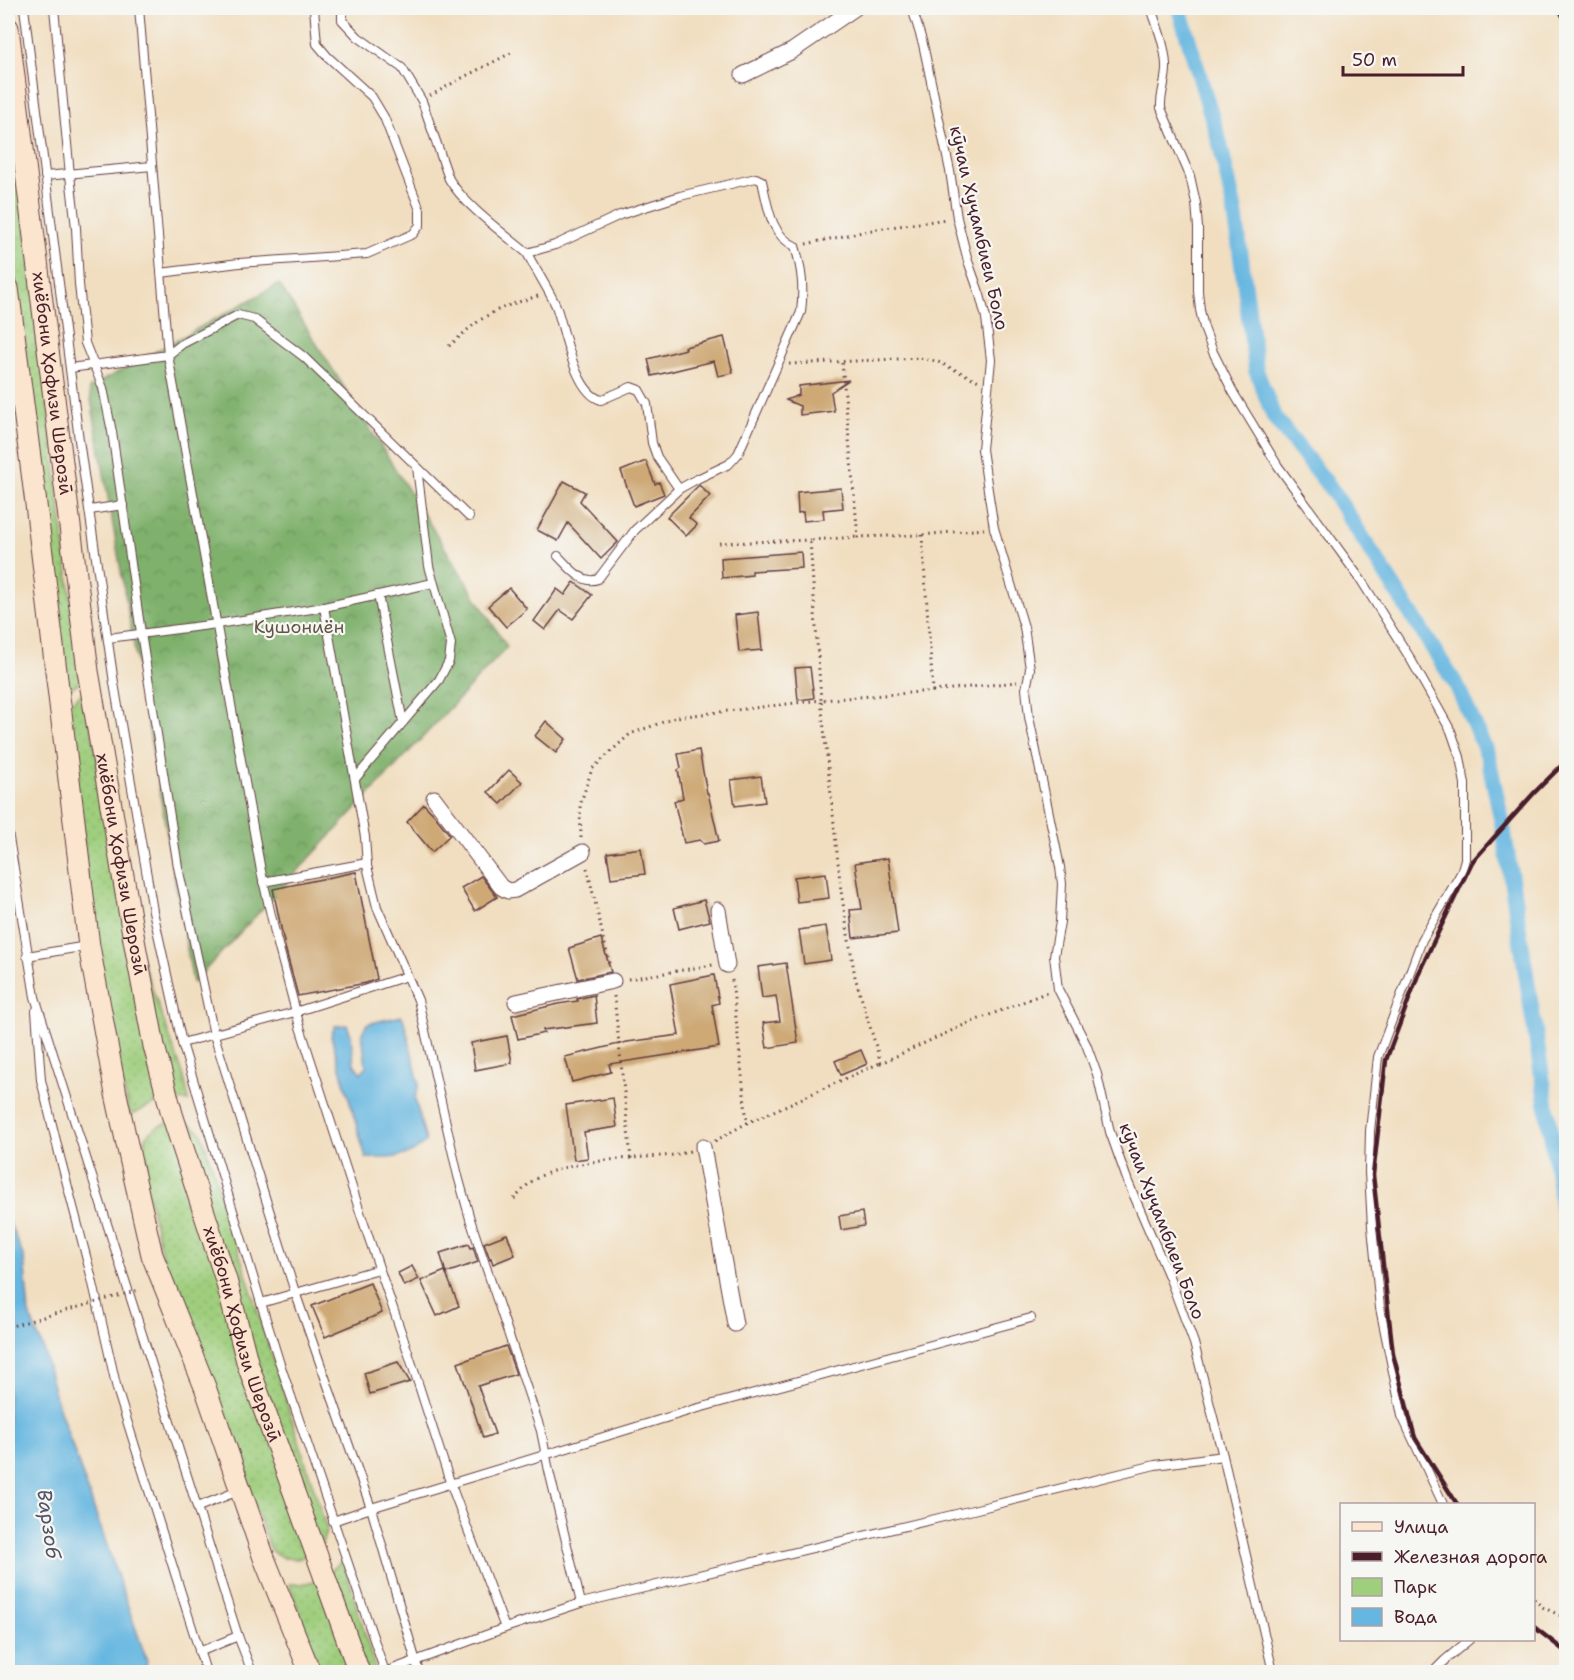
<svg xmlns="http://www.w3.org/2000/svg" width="1574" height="1680" font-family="'Shantell Sans',sans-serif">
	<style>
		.green { fill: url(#green-dots); stroke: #747654; stroke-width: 1.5 }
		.forest { fill: url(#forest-crowns); stroke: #64684c; stroke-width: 1.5 }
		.water { fill: #65b6e0; stroke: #586a86; stroke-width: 1.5 }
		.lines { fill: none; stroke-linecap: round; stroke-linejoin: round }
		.canal { stroke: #65b6e0; stroke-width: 16 }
		.building { fill: #cea976 }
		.service-casing { stroke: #633c41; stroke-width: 10 }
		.minor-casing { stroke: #633c41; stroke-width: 17 }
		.secondary-casing { stroke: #633c41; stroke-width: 23 }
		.path { stroke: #633c41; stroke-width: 3; stroke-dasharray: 1.5 4.5; stroke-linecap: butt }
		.service { stroke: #fff; stroke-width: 8 }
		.minor { stroke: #fff; stroke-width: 15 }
		.secondary { stroke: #fbe5cf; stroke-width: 21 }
		.rail { stroke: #4a1f2b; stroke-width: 4.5 }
		.path-bridge { stroke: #633c41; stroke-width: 3; stroke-dasharray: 1.5 4.5; stroke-linecap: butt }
		.labels { text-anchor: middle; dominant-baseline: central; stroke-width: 4.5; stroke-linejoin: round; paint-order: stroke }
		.street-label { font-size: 18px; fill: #4a1f2b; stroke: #f6f6f2 }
		.park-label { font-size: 18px; fill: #645444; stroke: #f6f6f2 }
		.water-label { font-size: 20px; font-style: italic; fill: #53546a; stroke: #f6f6f2 }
	</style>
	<defs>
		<pattern id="green-dots" width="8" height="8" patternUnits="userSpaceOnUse" patternTransform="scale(1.5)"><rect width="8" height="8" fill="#9fce7d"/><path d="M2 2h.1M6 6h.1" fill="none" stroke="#8ab06c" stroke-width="1.8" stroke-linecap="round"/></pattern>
		<pattern id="forest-crowns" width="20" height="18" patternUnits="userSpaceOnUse" patternTransform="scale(1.5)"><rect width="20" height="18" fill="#7fb16c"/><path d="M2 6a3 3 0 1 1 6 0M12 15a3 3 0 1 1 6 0" fill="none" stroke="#6a8f59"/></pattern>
	</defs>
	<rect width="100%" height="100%" fill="#f6f6f2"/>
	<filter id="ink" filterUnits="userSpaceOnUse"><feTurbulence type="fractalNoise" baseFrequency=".0167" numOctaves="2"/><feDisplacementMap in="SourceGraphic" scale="12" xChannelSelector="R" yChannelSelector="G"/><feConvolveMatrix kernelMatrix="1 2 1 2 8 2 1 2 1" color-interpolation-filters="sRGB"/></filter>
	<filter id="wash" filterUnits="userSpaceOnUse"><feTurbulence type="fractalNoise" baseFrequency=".008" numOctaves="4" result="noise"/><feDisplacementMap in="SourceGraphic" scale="24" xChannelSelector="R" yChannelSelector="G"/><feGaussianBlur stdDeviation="1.35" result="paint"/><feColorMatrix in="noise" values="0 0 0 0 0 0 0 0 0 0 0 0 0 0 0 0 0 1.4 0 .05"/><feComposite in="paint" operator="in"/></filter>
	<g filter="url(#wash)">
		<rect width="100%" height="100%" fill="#f1dec0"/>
		<!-- green -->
		<g class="green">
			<polygon points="8,76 81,681 64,693 8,295"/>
			<path d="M84,692L132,933L184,1077L189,1101C167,1099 149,1104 130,1116L103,1001L66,706Z"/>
			<path d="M175,1121L189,1124L201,1132L327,1530L322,1543L312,1553L298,1559L284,1558L271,1551L162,1256L140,1159C143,1135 151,1126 175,1121Z"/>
			<path d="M343,1559L376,1672H320L289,1584C314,1585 327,1577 343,1559Z"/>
		</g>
		<!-- forest -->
		<polygon class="forest" points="279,284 507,647 193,983 89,388"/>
		<!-- water -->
		<g class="water">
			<path d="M402,1016L405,1024L419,1084L415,1099L426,1141C411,1159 388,1159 366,1158L331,1036L335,1026L347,1025L351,1035L354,1064L361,1073L366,1066L362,1033L367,1024Z"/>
			<polygon points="8,1219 24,1258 29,1314 43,1348 56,1399 147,1661 145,1672 8,1672 8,1474 9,1474 8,1463"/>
		</g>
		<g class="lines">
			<!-- canal -->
			<polyline class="canal" points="1179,8 1220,144 1235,212 1256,370 1274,417 1332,490 1457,686 1488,756 1503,827 1566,1229"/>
		</g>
		<g id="blocks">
			<!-- building -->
			<g class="building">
				<polygon points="724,337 733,373 718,376 714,361 652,376 648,359 686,349 685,347"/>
				<polygon points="849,380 831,392 834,411 800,415 800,406 786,400 799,395 799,386"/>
				<polygon points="646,461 655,484 659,482 664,494 634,506 621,471"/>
				<polygon points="564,481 585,492 580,501 618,542 601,559 568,523 558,541 537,530"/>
				<polygon points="699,485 710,496 689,518 697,525 686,536 667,517"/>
				<polygon points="841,488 843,508 823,510 824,519 804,521 803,512 798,513 797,492"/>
				<polygon points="801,552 802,568 752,571 752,575 722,578 721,558"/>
				<polygon points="574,582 592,595 573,619 560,610 545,630 534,621 557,589 565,595"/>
				<polygon points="509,588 527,609 506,627 488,606"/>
				<polygon points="758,612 762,650 739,652 735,615"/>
				<polygon points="810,667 814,698 798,700 795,668"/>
				<polygon points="546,721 566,739 556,753 535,736"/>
				<polygon points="699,750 707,793 708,793 719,841 704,844 700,840 684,843 674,801 683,798 678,770 681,768 678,754"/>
				<polygon points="509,770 522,782 501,804 488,792"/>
				<polygon points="761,776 765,802 735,806 731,780"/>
				<polygon points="424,804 435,816 450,835 432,852 407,822"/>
				<polygon points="641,848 645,874 611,878 607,853"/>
				<polygon points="888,858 898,933 853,938 850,910 862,909 855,863"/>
				<polygon points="356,872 377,979 366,983 298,996 285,947 273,889"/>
				<polygon points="826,873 829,898 797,902 794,877"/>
				<polygon points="481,876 497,897 475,911 461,888"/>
				<polygon points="704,900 710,921 679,929 674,908"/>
				<polygon points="826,926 831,960 804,964 799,930"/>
				<polygon points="601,938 611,972 578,979 569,948"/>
				<polygon points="786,963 798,1043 767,1048 763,1023 780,1021 776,996 762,998 758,967"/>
				<polygon points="714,975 719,1003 712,1005 719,1047 609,1064 611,1072 572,1082 565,1057 627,1042 679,1035 670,984"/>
				<polygon points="594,995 597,1023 543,1030 544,1033 518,1039 512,1015 558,1004 578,1001 577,999"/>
				<polygon points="507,1036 512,1063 475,1070 471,1043"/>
				<polygon points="861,1050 867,1064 841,1075 835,1061"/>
				<polygon points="613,1098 617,1127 584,1132 588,1158 574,1160 566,1105"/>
				<polygon points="862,1212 864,1226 841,1230 839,1216"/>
				<polygon points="507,1234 515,1255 493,1264 491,1258 490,1259 484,1243"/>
				<polygon points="469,1244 471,1248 473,1247 478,1262 446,1273 440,1253"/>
				<polygon points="412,1266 419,1279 404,1286 398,1273"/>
				<polygon points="445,1271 459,1306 437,1316 421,1281"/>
				<polygon points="370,1283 382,1313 325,1337 312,1306"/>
				<polygon points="506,1346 516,1374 478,1386 495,1434 483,1438 458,1363"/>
				<polygon points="398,1362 410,1382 370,1394 364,1373"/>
			</g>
		</g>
	</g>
	<g filter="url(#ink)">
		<use href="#blocks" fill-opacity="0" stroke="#633c41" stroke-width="1.5"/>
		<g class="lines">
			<defs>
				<g id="service">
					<polyline points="24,8 79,440 114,683 153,911 182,1043 261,1303 279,1361 385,1672"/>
					<polyline points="54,8 70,175 76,228 79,284 85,343 103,388 112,432 141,633 178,867 214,1035 295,1292 371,1508 419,1672"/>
					<polyline points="139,8 168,355 261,871 276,937 300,1027 361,1215 409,1355 451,1485 505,1628"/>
					<path d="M342,8V20L358,37L402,68L422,101L449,179C464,205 503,233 527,253L555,245L620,215L680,196L756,178L762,181C768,206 770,235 795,246C802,270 804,288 801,312L738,454L729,464L697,479L679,489L635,530L598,579C582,585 569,567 558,556"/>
					<polyline points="912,8 923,44 950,171 957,218 968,261 980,295 986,318 991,360 982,449 988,490 994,528 1024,627 1030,669 1026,689 1029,717 1060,867 1062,884 1060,922 1054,956 1058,989 1086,1044 1097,1074 1110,1132 1128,1182 1170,1279 1194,1343 1223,1456 1273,1672"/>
					<path d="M1151,8C1157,26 1165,45 1166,65C1167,80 1160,93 1161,108L1190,176L1196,203L1198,228V291L1200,310L1204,328L1213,352L1233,392L1278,466L1361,580L1410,658L1451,731L1460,757L1465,784V859L1461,873L1422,940L1378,1057L1370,1131L1369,1172L1372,1227L1380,1308L1402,1416L1443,1504"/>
					<polyline points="45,176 152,166"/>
					<path d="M527,253C535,269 549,290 556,306C565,330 574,392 601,400L631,387L639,390L647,404L652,443L657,457L679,489"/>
					<polyline points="161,273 239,263 367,254 413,234 420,225 420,210 384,117 372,97 328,57 317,44 314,8"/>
					<polyline points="70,368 168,355 182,344 238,315 254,319 304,357 469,517"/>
					<polyline points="90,510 123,505"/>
					<polyline points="378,595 403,722"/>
					<polyline points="324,607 433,583"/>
					<polyline points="108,638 217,624 324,607 365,837 367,866 377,907 418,1000 458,1176 470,1219 541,1431 549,1471 581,1603"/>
					<polyline points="355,779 439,680 449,661 451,644 429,566 417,467"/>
					<polyline points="8,832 35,997 238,1636 252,1672"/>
					<polyline points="263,882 367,863"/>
					<polyline points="27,956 87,946"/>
					<polyline points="36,1011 41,1080 60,1157 92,1279 117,1389 206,1672"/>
					<polyline points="182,1043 295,1012 407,976"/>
					<polyline points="261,1303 379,1269"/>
					<polyline points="198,1507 238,1491"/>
					<polyline points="333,1521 371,1508 695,1409 1031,1318"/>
					<polyline points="199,1652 238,1636"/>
					<polyline points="385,1672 505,1628 581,1603 973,1510 1155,1465 1223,1456"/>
					<polyline points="1433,1672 1445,1660 1469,1640"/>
				</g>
				<g id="minor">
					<polyline points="743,75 792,51 855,8"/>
					<polyline points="434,798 501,887 508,891 515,890 583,852"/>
					<polyline points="718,910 727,965"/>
					<polyline points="516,1002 613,981"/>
					<polyline points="703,1147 735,1324"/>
				</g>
				<g id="secondary">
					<path id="s1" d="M8,28L88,671L134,940L154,1046L172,1114L226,1280L248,1365L359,1672"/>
					<polyline points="8,288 35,496 89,946 116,1094 130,1158 152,1255 205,1387 264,1558 310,1672"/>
				</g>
			</defs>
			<!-- service casing -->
			<use href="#service" class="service-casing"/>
			<!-- minor casing -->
			<use href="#minor" class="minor-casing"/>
			<!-- secondary casing -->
			<use href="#secondary" class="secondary-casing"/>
			<!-- path -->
			<g class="path">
				<polyline points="430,96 458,80 513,52"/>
				<polyline points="806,244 877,229 947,219"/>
				<path d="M449,346C463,334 476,321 492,313C506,305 522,301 538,296"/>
				<polyline points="842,363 858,537 922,535 984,529"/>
				<polyline points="789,364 920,358 936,361 979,381"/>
				<polyline points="922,535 933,691 1017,682"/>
				<polyline points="719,543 810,540"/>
				<polyline points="933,691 821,700 841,891 855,977 881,1063 964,1025 1048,992"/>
				<polyline points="581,838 580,805 592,769 630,734 677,717 821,700 810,540 858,537"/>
				<polyline points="587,868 610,966"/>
				<polyline points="628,979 713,965"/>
				<polyline points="732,980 747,1123"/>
				<polyline points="614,996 631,1159"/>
				<polyline points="715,1141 747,1123 880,1063"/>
				<path d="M514,1199C519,1194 525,1187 531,1182C561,1159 638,1158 676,1155L690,1151"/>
				<polyline points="1534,1599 1542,1607 1566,1618"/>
			</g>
			<!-- service -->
			<use href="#service" class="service"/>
			<!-- minor -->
			<use href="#minor" class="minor"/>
			<!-- secondary -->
			<use href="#secondary" class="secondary"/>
			<!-- rail -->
			<g class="rail">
				<polyline points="1559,8 1566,22"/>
				<polyline points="1457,1504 1415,1438 1393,1354 1373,1175 1386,1060 1420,970 1472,862 1534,793 1566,761"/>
				<polyline points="1534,1627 1566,1652"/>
			</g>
			<!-- path-bridge -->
			<polyline class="path-bridge" points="8,1327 139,1290"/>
		</g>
	</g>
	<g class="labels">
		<!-- street labels -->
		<g class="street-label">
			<text transform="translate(979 228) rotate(77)">кӯчаи Хуҷамбиеи Боло</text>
			<text stroke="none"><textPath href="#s1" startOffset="358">хиёбони Ҳофизи Шерозӣ</textPath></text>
			<text stroke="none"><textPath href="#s1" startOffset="844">хиёбони Ҳофизи Шерозӣ</textPath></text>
			<text transform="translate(1162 1221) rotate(69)">кӯчаи Хуҷамбиеи Боло</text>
			<text stroke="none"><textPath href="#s1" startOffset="1330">хиёбони Ҳофизи Шерозӣ</textPath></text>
		</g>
		<!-- park labels -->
		<g class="park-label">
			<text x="299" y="627">Кушониён</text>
		</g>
		<!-- water labels -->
		<g class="water-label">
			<text transform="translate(49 1524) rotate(82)">Варзоб</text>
		</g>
	</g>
	<!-- margin -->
	<rect width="1574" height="1680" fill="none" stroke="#f6f6f2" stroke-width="30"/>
	<!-- legend -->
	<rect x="1340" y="1503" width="195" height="138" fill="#f6f6f2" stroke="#b1a0a2" stroke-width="1.5"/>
	<rect x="1352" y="1522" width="30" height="9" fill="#fbe5cf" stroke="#b1a0a2" stroke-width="1.5"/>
	<text x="1394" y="1533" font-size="18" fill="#4a1f2b">Улица</text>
	<rect x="1352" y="1552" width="30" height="9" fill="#4a1f2b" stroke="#b1a0a2" stroke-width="1.5"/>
	<text x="1394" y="1563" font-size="18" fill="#4a1f2b">Железная дорога</text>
	<rect x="1352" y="1578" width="30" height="18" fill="#9fce7d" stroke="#b1a0a2" stroke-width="1.5"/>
	<text x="1394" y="1593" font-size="18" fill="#4a1f2b">Парк</text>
	<rect x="1352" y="1608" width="30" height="18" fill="#65b6e0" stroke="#b1a0a2" stroke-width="1.5"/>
	<text x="1394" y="1623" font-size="18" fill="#4a1f2b">Вода</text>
	<!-- scale -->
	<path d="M1343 66v9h120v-9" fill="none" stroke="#4a1f2b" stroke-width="3"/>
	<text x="1352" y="66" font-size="18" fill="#4a1f2b" stroke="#f6f6f2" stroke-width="4.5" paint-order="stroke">50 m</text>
</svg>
